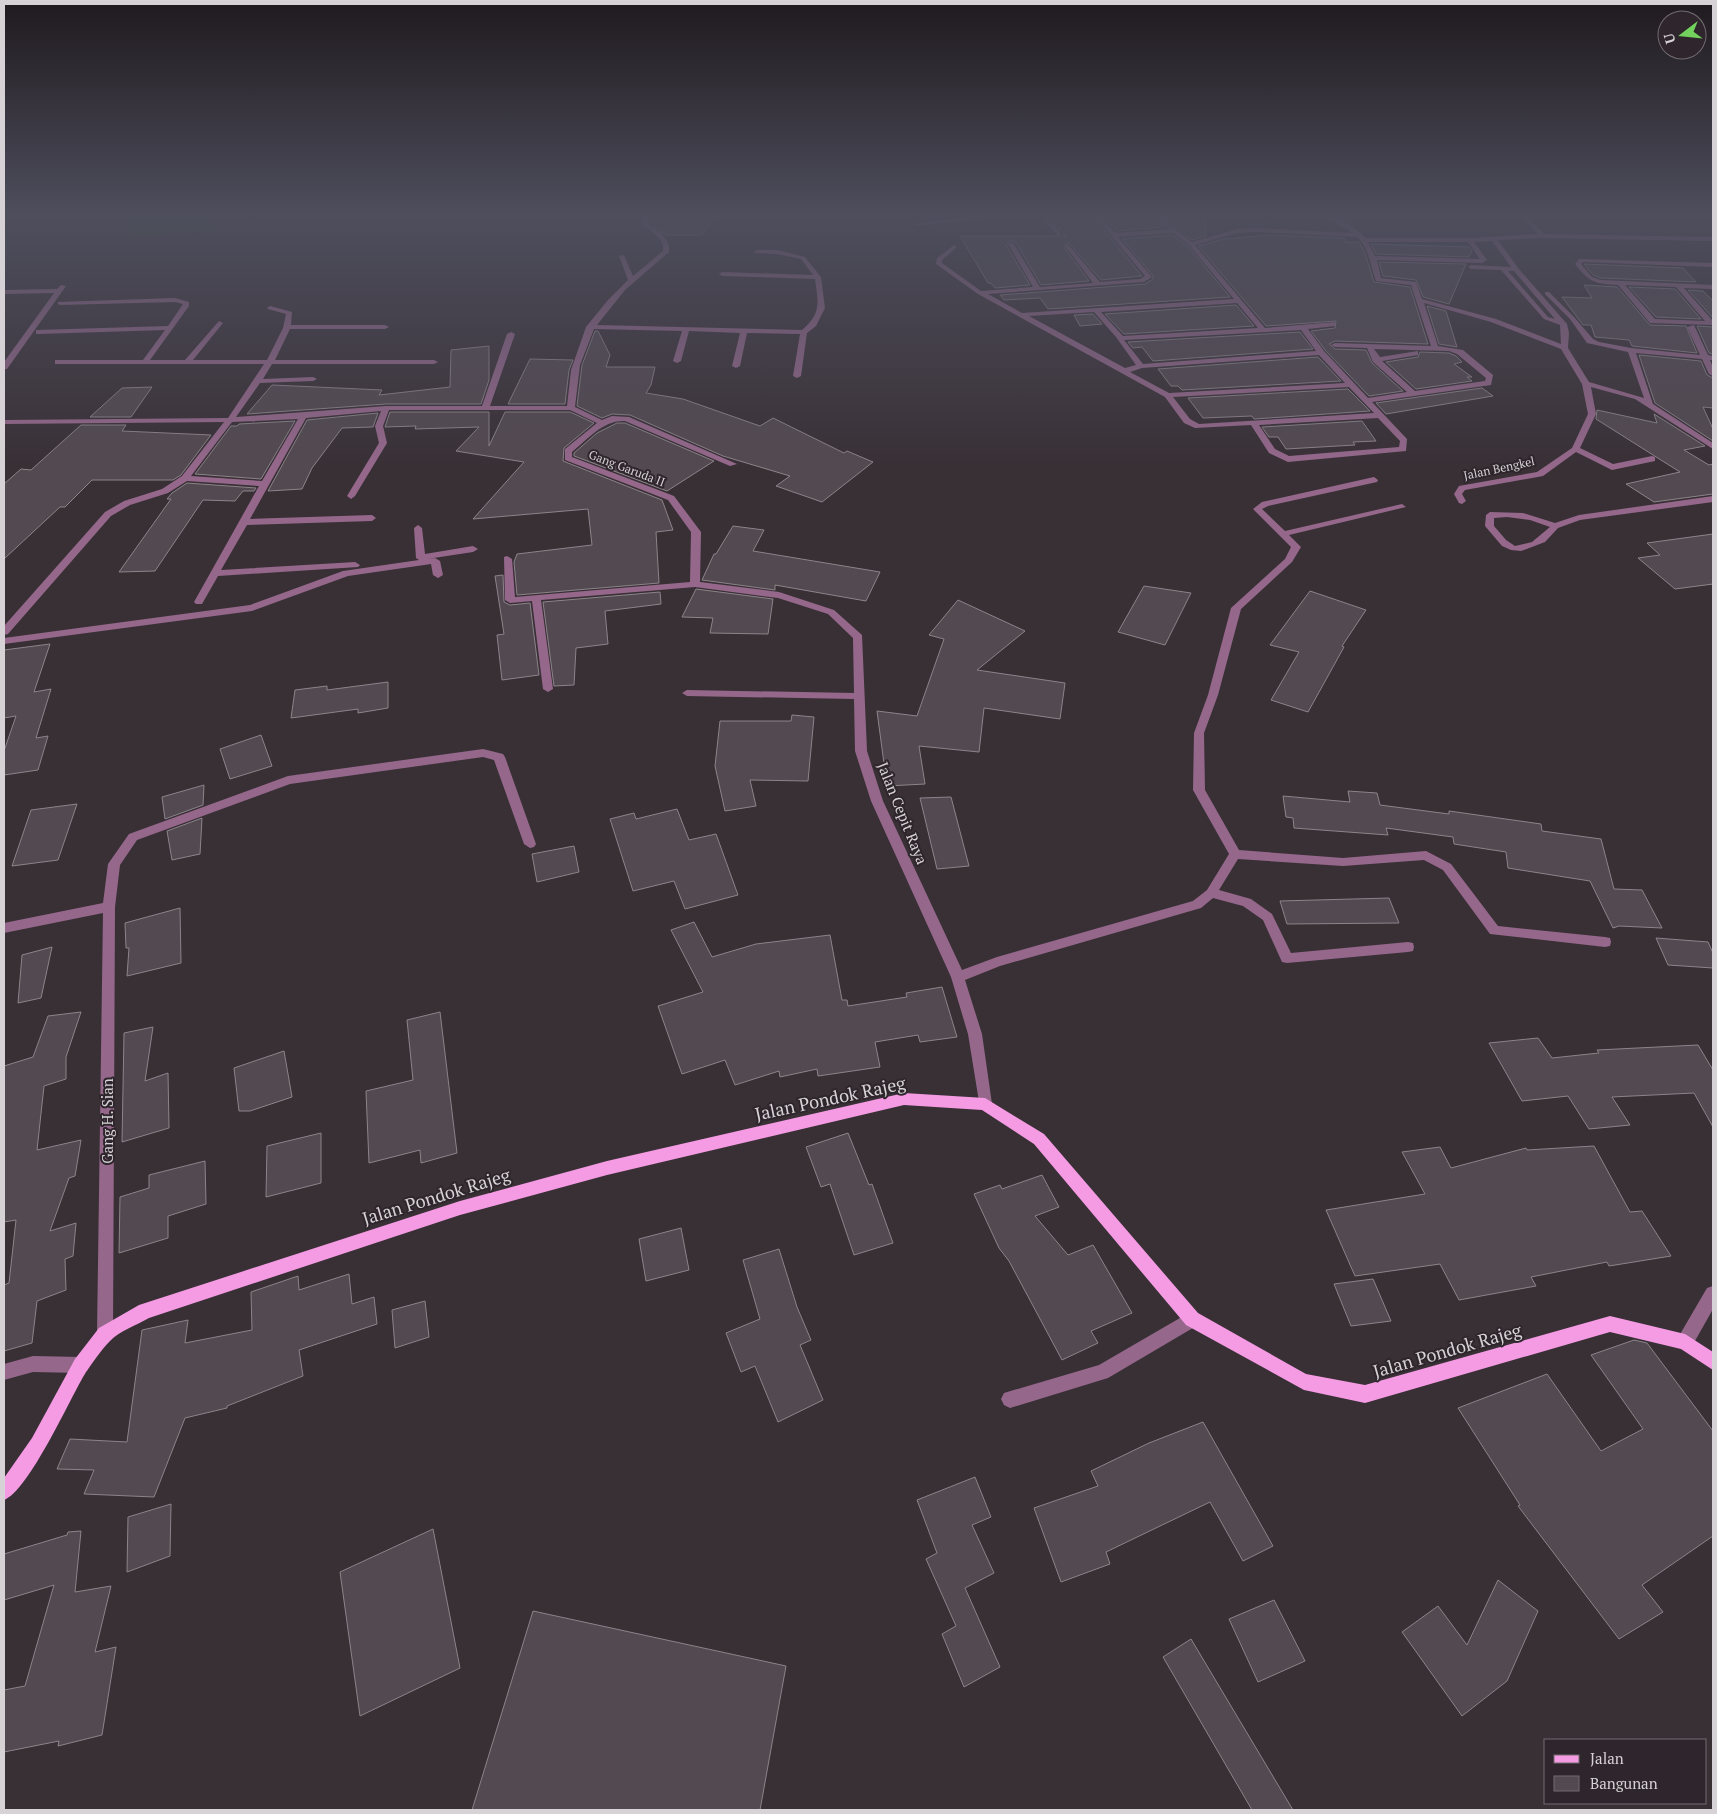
<svg xmlns="http://www.w3.org/2000/svg" width="1717" height="1814" font-family="'PT Serif',serif">
	<style>
		.green { fill: #25481c }
		.building { fill: #534950; stroke: #8d838a }
		.lines { fill: none; stroke-linecap: round; stroke-linejoin: round }
		.minor { fill: #95688b; fill-rule: evenodd }
		.major { fill: #f59be3; fill-rule: evenodd }
		.labels { text-anchor: middle; dominant-baseline: central; stroke-width: 4; stroke-linejoin: round; paint-order: stroke }
		.far-street-label { font-size: 12px; fill: #d7d2d6; stroke: #2e262c }
		.street-label { font-size: 15px; fill: #d7d2d6; stroke: #2e262c }
		.near-street-label { font-size: 18px; fill: #d7d2d6; stroke: #2e262c }
	</style>
	<rect width="100%" height="100%" fill="#393036"/>
	<!-- green -->
	<polygon class="green" points="122,214 203,214 219,231 131,237"/>
	<!-- building -->
	<g class="building">
		<polygon points="654,214 718,214 702,235 665,235 650,222"/>
		<polygon points="1047,214 1091,214 1142,276 1101,280 1068,242 1064,247 1089,281 1041,285 1016,243 1010,240 1006,245 1030,285 995,288 991,283 988,283 960,236 1066,236"/>
		<polygon points="1102,214 1148,214 1164,227 1117,231"/>
		<polygon points="1160,214 1205,214 1206,236 1192,240"/>
		<polygon points="1172,235 1188,246 1230,297 1048,309 1040,298 1004,300 1000,295 1145,284 1153,279 1153,276 1122,239"/>
		<polygon points="1269,235 1344,238 1345,242 1359,242 1365,253 1374,282 1410,287 1428,344 1335,341 1329,344 1335,349 1366,350 1372,363 1403,391 1369,396 1325,350 1311,331 1335,328 1336,321 1266,326 1198,246 1224,239"/>
		<polygon points="1371,244 1469,247 1472,251 1469,257 1376,254"/>
		<polygon points="1379,262 1466,264 1449,304 1423,297 1416,280 1383,276"/>
		<polygon points="1584,264 1683,268 1696,282 1601,278 1593,275"/>
		<polygon points="1584,285 1617,287 1650,325 1686,326 1697,353 1632,346 1629,340 1595,337 1591,325 1583,325 1562,297 1592,298"/>
		<polygon points="1629,287 1675,289 1701,319 1656,317"/>
		<polygon points="1688,290 1703,291 1713,301 1713,318"/>
		<polygon points="1236,305 1254,326 1124,334 1105,314"/>
		<polygon points="1427,306 1446,311 1457,347 1439,344"/>
		<polygon points="1093,314 1102,324 1080,326 1074,315"/>
		<polygon points="1697,326 1713,327 1713,354 1709,353"/>
		<polygon points="595,331 598,331 610,355 606,367 655,367 651,385 646,393 683,399 760,426 773,418 844,453 847,451 873,462 822,502 776,486 790,476 723,456 630,415 612,414 602,418 577,406 582,365"/>
		<polygon points="1300,332 1313,349 1153,361 1142,347 1133,348 1128,342"/>
		<polygon points="489,346 489,380 481,404 386,404 247,414 272,385 382,390 379,395 450,387 451,350"/>
		<polygon points="1420,352 1449,353 1456,356 1462,362 1454,364 1472,377 1467,377 1472,381 1416,389 1386,362 1418,357"/>
		<polygon points="1639,355 1701,361 1707,375 1713,378 1713,408 1703,407 1713,429 1713,441 1655,403"/>
		<polygon points="1318,357 1341,381 1182,390 1178,386 1171,386 1158,369"/>
		<polygon points="530,359 573,360 569,370 565,404 508,404"/>
		<polygon points="152,387 131,417 90,417 122,388"/>
		<polygon points="1482,388 1493,396 1386,414 1376,403"/>
		<polygon points="1348,389 1370,411 1254,419 1252,416 1203,418 1188,398"/>
		<polygon points="1597,410 1657,423 1654,414 1705,446 1684,450 1709,465 1713,464 1713,494 1654,502 1626,484 1680,472 1596,419"/>
		<polygon points="390,412 489,412 489,446 505,412 570,412 594,423 564,448 563,461 662,500 673,530 656,532 659,583 517,595 514,562 517,554 592,545 588,509 473,519 524,462 456,451 479,427 415,429 416,426 385,427"/>
		<polygon points="378,413 373,427 342,428 312,468 302,489 268,491 307,420"/>
		<polygon points="295,421 261,479 195,474 231,426 237,426 239,424"/>
		<polygon points="1362,421 1376,441 1353,442 1355,445 1286,449 1278,437 1269,437 1262,427"/>
		<polygon points="617,423 625,423 714,461 667,491 574,456 574,453 597,433"/>
		<polygon points="81,425 126,425 122,431 211,435 181,475 173,480 92,480 65,507 60,507 4,559 4,484 21,469 31,470"/>
		<polygon points="187,483 256,488 254,491 243,491 235,501 203,500 155,571 119,572 171,499 167,499 172,493"/>
		<polygon points="733,526 764,530 753,551 880,572 866,601 775,585 775,590 702,580 714,554 716,554"/>
		<polygon points="1713,534 1713,584 1675,589 1638,558 1660,555 1647,543"/>
		<polygon points="503,575 504,602 510,605 530,603 539,675 502,680 497,635 504,634 495,576"/>
		<polygon points="1144,586 1191,593 1165,645 1118,632"/>
		<polygon points="696,589 773,599 768,634 710,633 713,618 682,617"/>
		<polygon points="1310,591 1366,610 1342,646 1344,647 1308,712 1271,700 1299,652 1270,645"/>
		<polygon points="660,592 661,604 605,611 608,644 576,648 574,685 554,686 543,602"/>
		<polygon points="958,600 1025,631 977,670 1065,683 1060,719 984,708 979,752 919,746 925,784 887,786 877,711 917,716 944,639 929,635"/>
		<polygon points="50,644 34,692 51,689 36,738 48,736 38,770 4,775 4,751 16,716 4,718 4,650"/>
		<polygon points="388,682 388,708 358,713 358,709 291,718 295,690 327,686 327,690"/>
		<polygon points="792,715 814,717 808,781 750,780 756,806 725,811 715,766 720,721 791,721"/>
		<polygon points="261,735 272,766 230,779 220,749"/>
		<polygon points="204,785 203,805 165,819 162,797"/>
		<polygon points="1348,791 1377,793 1380,805 1449,814 1449,811 1541,824 1542,831 1601,839 1614,889 1642,890 1662,928 1619,926 1613,928 1590,881 1508,868 1506,852 1454,844 1453,837 1386,828 1388,835 1294,828 1293,818 1286,817 1283,796 1350,802"/>
		<polygon points="951,797 969,866 937,869 920,798"/>
		<polygon points="77,804 58,860 12,866 31,810"/>
		<polygon points="677,809 689,840 716,834 738,895 685,909 674,881 633,891 610,819 634,813 636,819"/>
		<polygon points="202,818 200,854 172,860 167,831"/>
		<polygon points="574,846 579,872 537,882 532,854"/>
		<polygon points="1389,898 1399,923 1287,924 1280,901"/>
		<polygon points="180,908 181,963 127,976 129,948 126,948 125,923"/>
		<polygon points="694,922 712,957 756,944 830,935 842,1000 847,1000 848,1006 907,997 906,993 942,987 957,1037 920,1042 918,1035 875,1042 880,1067 818,1076 817,1069 780,1077 779,1071 735,1085 725,1060 682,1074 658,1006 703,992 671,930"/>
		<polygon points="1656,938 1708,942 1713,953 1713,968 1668,965"/>
		<polygon points="52,947 41,998 18,1003 22,955"/>
		<polygon points="81,1012 66,1057 66,1079 44,1086 37,1150 81,1140 75,1176 69,1178 50,1231 76,1223 73,1256 65,1259 66,1290 37,1301 32,1343 4,1351 4,1285 9,1283 16,1220 4,1222 4,1066 33,1057 48,1016"/>
		<polygon points="440,1012 457,1153 421,1163 420,1150 369,1163 366,1091 413,1080 407,1020"/>
		<polygon points="153,1027 145,1081 168,1073 169,1128 122,1142 124,1033"/>
		<polygon points="1538,1038 1552,1058 1599,1053 1597,1050 1698,1045 1713,1070 1713,1127 1694,1093 1612,1097 1630,1125 1589,1129 1568,1096 1522,1101 1489,1043"/>
		<polygon points="284,1051 292,1097 250,1111 239,1111 234,1068"/>
		<polygon points="321,1133 321,1183 266,1197 267,1146"/>
		<polygon points="848,1133 869,1185 872,1184 893,1243 854,1255 830,1184 821,1187 806,1147"/>
		<polygon points="1594,1146 1630,1212 1642,1211 1671,1256 1609,1266 1607,1262 1531,1277 1536,1286 1459,1300 1440,1264 1355,1276 1326,1210 1425,1194 1402,1152 1440,1147 1451,1168 1526,1148 1527,1150"/>
		<polygon points="205,1161 206,1204 168,1216 168,1238 119,1253 120,1197 149,1188 149,1175"/>
		<polygon points="1042,1175 1059,1207 1035,1216 1068,1255 1093,1245 1132,1313 1091,1331 1098,1343 1062,1360 1009,1261 999,1248 974,1194 1000,1185 1002,1189"/>
		<polygon points="681,1228 689,1270 646,1281 639,1239"/>
		<polygon points="779,1249 797,1307 811,1340 800,1345 823,1400 778,1422 755,1366 741,1372 726,1333 760,1319 743,1260"/>
		<polygon points="349,1274 352,1304 374,1297 377,1324 299,1350 303,1376 227,1406 227,1408 185,1418 154,1497 84,1494 94,1470 57,1469 70,1439 127,1442 142,1330 188,1320 185,1343 252,1330 251,1292 298,1276 299,1290"/>
		<polygon points="1373,1279 1391,1321 1351,1326 1334,1284"/>
		<polygon points="425,1301 429,1337 395,1348 392,1310"/>
		<polygon points="1634,1340 1647,1343 1713,1431 1713,1536 1642,1585 1663,1612 1619,1639 1518,1506 1520,1505 1458,1408 1547,1374 1601,1451 1643,1429 1591,1355"/>
		<polygon points="1203,1422 1273,1546 1243,1561 1210,1502 1106,1552 1110,1564 1061,1582 1034,1508 1098,1486 1091,1471 1149,1443"/>
		<polygon points="975,1477 991,1517 972,1525 994,1573 965,1588 1000,1667 964,1687 942,1634 956,1626 926,1559 937,1553 917,1500"/>
		<polygon points="171,1504 170,1556 127,1572 128,1517"/>
		<polygon points="433,1529 460,1668 360,1716 340,1572"/>
		<polygon points="81,1531 75,1592 111,1586 95,1652 116,1647 102,1735 58,1746 59,1741 4,1752 4,1690 25,1686 54,1585 4,1600 4,1554 67,1535 68,1532"/>
		<polygon points="1498,1580 1538,1611 1507,1681 1462,1716 1402,1632 1438,1606 1467,1645"/>
		<polygon points="1274,1600 1305,1661 1258,1682 1229,1619"/>
		<polygon points="533,1611 786,1666 760,1810 472,1810"/>
		<polygon points="1191,1639 1219,1686 1293,1810 1252,1810 1163,1657"/>
	</g>
	<g class="lines">
		<!-- minor -->
		<g class="minor">
			<path d="M645,214H652L648,218V223C658,231 671,238 669,252L625,290L597,325L802,330C822,313 818,302 815,279L722,276L719,274L722,272L813,275L801,259L777,254L754,253L756,250H777L805,257L821,277L825,308L816,326L807,333L801,376L797,378L793,376L800,334L747,333L740,366L736,368L732,366L740,333L689,331L681,361L677,363L673,361L682,331L594,329L580,365L575,407L602,420L612,416L629,417L737,464L730,466L625,421C603,420 588,439 572,452V457L674,496L701,532L700,582L779,592L834,610L862,635L867,751L883,801L962,970L997,957L1193,901L1207,890L1229,854L1193,790L1194,733L1208,695L1231,608L1285,559L1291,547L1253,509L1262,502L1374,477L1378,480L1377,482L1268,506L1262,509L1285,531L1402,504L1406,507L1289,535L1301,547L1292,562L1241,609L1218,695L1204,733L1205,790L1239,850L1343,858L1426,851L1451,864L1498,926L1605,937L1610,938L1611,942L1610,946L1605,947L1490,934L1443,870L1424,860L1343,866L1238,859L1219,890L1251,899L1272,914L1291,953L1408,942L1413,943L1414,947L1413,951L1408,952L1287,963L1282,962L1263,920L1243,906L1213,898L1201,908L1000,966L965,980L982,1034L992,1104L990,1108L985,1110L980,1108L968,1034L951,977L871,801L855,751L854,699L687,696L682,693L687,690L854,693L853,638L828,614L778,598L695,587L541,600L553,689L548,692L543,689L532,601L510,603L505,600L504,557L507,556L512,559L515,597L690,582L691,532L668,500L565,460V449L597,423L570,410H389L383,426L387,443L355,496L351,499L347,496L379,443L375,426L381,411L306,418L250,519L372,515L376,518L372,521L247,525L221,570L355,562L360,565L358,567L218,576L202,604H196L194,602L259,486L187,481L168,493L130,505L111,516L8,634L4,635V626L105,512L124,501L162,489L182,476L224,422L4,424V420L228,418L264,364H55V360H143L165,330L39,334H36V330L168,326L183,304L175,302L60,305L58,304V302L175,298L189,302V306L150,360H185L219,321L223,323L193,360H267L283,328L286,314L268,309L267,308L270,306L292,312L291,325H385L389,327L385,329H290L275,360H434L438,362L434,364H272L263,379L313,377L317,379L313,381L260,383L236,417L386,406H482L507,334L511,332L515,334L490,406H567L571,370L586,327L608,300L628,280L619,256L624,255L633,276L663,251C665,238 651,232 642,224V217ZM298,419L262,481L191,476L232,422Z"/>
			<polygon points="988,214 997,214 989,218 917,226 914,224"/>
			<polygon points="1038,214 1044,214 1061,233 1061,235 1057,235"/>
			<path d="M1093,214H1099L1116,233L1169,229L1150,214H1157L1192,242L1237,229L1255,228L1353,233L1320,214C1337,214 1354,227 1366,238H1470L1538,234L1518,214H1524L1545,234L1713,237V241L1543,238L1498,240L1518,268L1567,324L1569,333L1568,348L1589,382L1644,398L1628,352L1587,343L1570,319L1545,294V292H1549L1574,317L1593,339L1599,342L1631,348L1700,355L1687,327L1694,325L1708,355L1713,356V360H1710L1713,367V376L1709,374L1702,359L1636,353L1653,404L1713,443V449L1635,399L1591,387L1596,414L1580,448L1613,464L1652,456L1655,457V461L1612,470L1576,452L1543,476L1465,490L1462,494L1466,501L1462,504L1459,503L1454,494L1459,486L1537,472L1572,448L1588,414L1582,384L1561,349L1491,322L1424,303L1438,346L1463,350L1493,375L1491,385L1372,402L1407,439L1406,451L1288,462L1269,453L1251,425L1195,428L1184,423L1165,397L978,294L936,264L937,258L954,245L957,247L942,260V263L981,291L1033,287L1008,244L1011,242L1014,244L1040,287L1093,283L1065,246L1068,244L1100,282L1140,279L1145,276ZM1255,232L1357,237C1370,249 1370,266 1376,281L1411,285L1431,346L1335,343L1331,345L1335,347L1367,348L1373,362L1407,392L1368,398L1324,351L1308,329L1335,326V322L1265,328L1195,245L1237,233ZM1173,233L1189,245L1234,299L1022,313L988,294L1144,282L1152,277L1118,237ZM1492,241L1511,267L1471,265L1468,267L1471,269L1501,270L1544,319L1560,325L1561,344L1496,319L1422,299L1416,282L1381,278L1377,260L1482,263L1487,260L1474,242ZM1368,242H1468L1480,259L1375,256ZM1508,271H1514L1555,319L1548,317ZM1237,303L1258,328L1123,336L1101,312ZM1094,312L1116,337L1136,365L1125,368L1029,316ZM1301,330L1316,351L1143,364L1124,340ZM1374,349L1449,351L1457,354L1486,378L1485,381L1415,391L1382,361L1418,355V351L1380,357ZM1319,355L1345,383L1169,393L1130,372L1142,368ZM1349,387L1374,413L1199,424L1190,419L1173,397ZM1378,418L1400,441L1399,447L1289,456L1275,449L1259,425Z"/>
			<path d="M1579,259L1713,263V267L1583,262L1581,264L1592,277L1601,280L1713,285V289L1684,288L1713,321V325L1650,323L1618,285C1595,284 1589,282 1575,264ZM1625,285L1676,287L1705,321L1655,319Z"/>
			<polygon points="61,285 66,286 7,369 4,369 4,362 54,293 4,294 4,290 57,289"/>
			<path d="M1713,496V502L1580,520L1558,528L1545,542L1521,551L1511,550L1502,546L1485,526L1486,515L1490,512L1523,513L1555,523L1579,515ZM1507,517L1530,520L1550,527L1532,542L1515,546L1506,540L1494,526V518Z"/>
			<polygon points="418,525 422,528 425,554 473,546 478,549 473,552 427,559 435,558 440,561 443,575 438,578 433,575 431,564 348,576 252,611 4,644 4,638 250,605 343,571 419,560 416,558 414,528"/>
			<polygon points="483,749 503,754 505,757 536,844 534,847 530,848 524,844 494,760 483,757 290,784 137,840 120,865 115,907 113,1334 111,1340 105,1342 99,1340 97,1334 103,913 4,933 4,923 103,903 108,864 129,834 288,776"/>
			<polygon points="1713,1286 1713,1309 1691,1348 1685,1350 1679,1348 1677,1342 1679,1336 1707,1288"/>
			<polygon points="1192,1311 1198,1313 1200,1319 1198,1325 1108,1378 1010,1408 1004,1405 1001,1399 1004,1393 1099,1365"/>
			<polygon points="33,1356 81,1357 87,1359 89,1365 87,1371 81,1373 33,1372 4,1380 4,1364"/>
		</g>
		<!-- major -->
		<path class="major" d="M904,1093L985,1098L1044,1134L1198,1313L1306,1374L1365,1385L1610,1316L1685,1334L1713,1352V1370L1681,1349L1610,1332L1365,1403L1304,1390L1186,1325L1034,1144L982,1110L904,1105L607,1175L460,1215L149,1318C137,1325 119,1331 110,1341C101,1350 93,1362 86,1372C70,1398 29,1491 4,1500V1478L32,1438L75,1359L99,1328L139,1305L460,1201L607,1161Z"/>
	</g>
	<!-- sky -->
	<linearGradient id="sky" x2="0" y2="1"><stop stop-color="#1f1a1e"/><stop offset="0.46" stop-color="#4e4e5d"/><stop offset="1" stop-color="#4e4e5d" stop-opacity="0"/></linearGradient>
	<rect width="1717" height="468" fill="url(#sky)"/>
	<g class="labels">
		<!-- far-street labels -->
		<g class="far-street-label">
			<text transform="translate(627 468) rotate(21)">Gang Garuda II</text>
			<text transform="translate(1499 468) rotate(-12)">Jalan Bengkel</text>
		</g>
		<!-- street labels -->
		<g class="street-label">
			<text transform="translate(903 813) rotate(68)">Jalan Cepit Raya</text>
			<text transform="translate(107 1121) rotate(-90)">Gang H. Sian</text>
		</g>
		<!-- near-street labels -->
		<g class="near-street-label">
			<text transform="translate(830 1098) rotate(-12)">Jalan Pondok Rajeg</text>
			<text transform="translate(436 1196) rotate(-17)">Jalan Pondok Rajeg</text>
			<text transform="translate(1447 1350) rotate(-16)">Jalan Pondok Rajeg</text>
		</g>
	</g>
	<!-- border -->
	<rect width="1717" height="1814" fill="none" stroke="#d7d2d6" stroke-width="10"/>
	<!-- legend -->
	<rect x="1544" y="1739" width="162" height="65" fill="#2e262c" stroke="#726b70"/>
	<rect x="1554" y="1755" width="25" height="8" fill="#f59be3" stroke="#726b70"/>
	<text x="1590" y="1764" font-size="15" fill="#d7d2d6">Jalan</text>
	<rect x="1554" y="1776" width="25" height="15" fill="#534950" stroke="#726b70"/>
	<text x="1590" y="1789" font-size="15" fill="#d7d2d6">Bangunan</text>
	<!-- north arrow -->
	<g transform="translate(1682 35) rotate(254)"><circle r="24" fill="#2e262c" stroke="#726b70"/>
	<path d="M0-4L9 19L0 12L-9 19Z" fill="#73d25d"/>
	<text y="-8" font-size="14" font-weight="bold" text-anchor="middle" fill="#d7d2d6">U</text>
	</g>
</svg>
